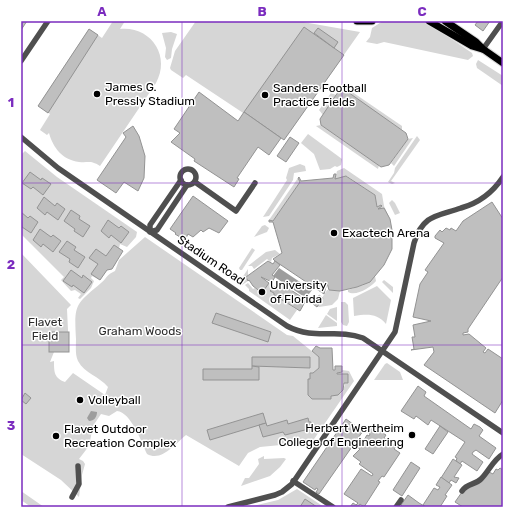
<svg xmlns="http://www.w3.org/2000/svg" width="524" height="528" font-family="Rubik,sans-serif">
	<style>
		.green { fill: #d6d6d6 }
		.water { fill: #9d9d9d }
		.building { fill: #bfbfbf; stroke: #939393 }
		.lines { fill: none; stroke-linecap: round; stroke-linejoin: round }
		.major-casing { stroke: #dbdbdb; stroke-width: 9 }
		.minor { stroke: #4f4f4f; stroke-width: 5.5 }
		.major { stroke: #000; stroke-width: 7 }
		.grid { fill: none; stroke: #7b2cbf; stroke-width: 1; stroke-opacity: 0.55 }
		.poi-dot { fill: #000; stroke: #fff; stroke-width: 1.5 }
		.labels { text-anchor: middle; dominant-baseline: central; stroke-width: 3; stroke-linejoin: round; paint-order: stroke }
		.poi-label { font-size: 12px; fill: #000; stroke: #fff; text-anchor: start }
		.street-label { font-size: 12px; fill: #000; stroke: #fff }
		.park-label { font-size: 12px; fill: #2d2d2d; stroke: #fff }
		.neatline { fill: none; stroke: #7b2cbf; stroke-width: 1.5 }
		.grid-label { font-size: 13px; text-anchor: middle; font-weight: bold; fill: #7b2cbf }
	</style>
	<rect width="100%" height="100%" fill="#fff"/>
	<!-- green -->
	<g class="green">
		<path d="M113,21H125L120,29C151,26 171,56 156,83L100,166C90,160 89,163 79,162C63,160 53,148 49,133L47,135L40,130L50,114L38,106L89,29L102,38Z"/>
		<polygon points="196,21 297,21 360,32 284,140 186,75 183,78 171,70 170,68 175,51"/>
		<polygon points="383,21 425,21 472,53 473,56 468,60 384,42 377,44 366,42 370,37 372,28"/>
		<polygon points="171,32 177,34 172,49 171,58 167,60 165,57 166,48 162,33"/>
		<polygon points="478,60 503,76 503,86 477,68 476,64"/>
		<polygon points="342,85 402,126 402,130 343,91"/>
		<polygon points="331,93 336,95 323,115 319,110"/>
		<polygon points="321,125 379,165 378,169 316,126"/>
		<polygon points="308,134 342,159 341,165 337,167 335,166 330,169 320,170 314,154 301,143"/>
		<polygon points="417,136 420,140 391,181 395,183 392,184 388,182 394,173 395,168"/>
		<polygon points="413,138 394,166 391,163 408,139"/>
		<polygon points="25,151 57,177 137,232 136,237 127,247 120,244 115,265 112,269 107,270 100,280 92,276 91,278 94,281 91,288 80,299 78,298 81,294 75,290 71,291 61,280 64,277 21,234 21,155"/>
		<polygon points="300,164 305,166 306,171 294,173 293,180 269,216 263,217 287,180 286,178 289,168"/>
		<polygon points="344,168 382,194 384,206 390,219 384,208 378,209 382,206 381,205 377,207 375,195 347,176 335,179 337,171"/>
		<polygon points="298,178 300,182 273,221 269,220"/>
		<polygon points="392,200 395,203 400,213 395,215 389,203"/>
		<polygon points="265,225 269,228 267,232 254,237 262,226"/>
		<path d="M145,237L287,335L293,336L319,357V368L313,373H311L310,379L308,380V395L312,399H331V396L341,393L345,385L337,373L342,372V370L349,371L354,381L312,442L260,447L248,453L239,466L186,435C175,444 162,462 147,454C142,443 131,412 117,411L109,416L101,414L93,426L89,446L79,459L83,461L85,464L82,475L79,497L61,480L21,454V253L71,305L67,309L69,352H54L50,362L54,361C54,372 54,378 65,382L73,373L105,395L108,387C99,376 85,374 78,361C75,355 76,346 76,339C74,304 75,305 101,283C108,277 106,275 115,271L119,260Z"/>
		<polygon points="252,248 255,250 242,270 240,270 239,268"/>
		<polygon points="275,250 280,254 272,258 271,262 267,259 254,269 252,266 248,266 266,252"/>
		<polygon points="248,269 248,281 242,285 238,284"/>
		<path d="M375,276L376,281C371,287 356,297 348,292V290L363,285Z"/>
		<polygon points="384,280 393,287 393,293 382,282"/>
		<polygon points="248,283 253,289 255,288 262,293 269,283 274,286 271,291 274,293 274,295 297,310 290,320 249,291 249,289 245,285"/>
		<path d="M377,286L391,300L386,324C377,313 367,314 354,316L353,298Z"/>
		<polygon points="327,290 340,291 338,299 332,305 319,307 317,306"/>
		<polygon points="341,302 345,302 348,305 349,322 347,326 343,325 341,322"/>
		<polygon points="337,307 337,321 327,314 330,309"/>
		<polygon points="326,315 337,323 337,326 318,328"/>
		<polygon points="387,363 400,372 403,380 374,380 385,364"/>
		<polygon points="264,456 264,459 284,458 286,459 280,467 270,476 241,486 245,478 249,478 259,464 258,459"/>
		<polygon points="297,489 324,507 249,507 278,500"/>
		<polygon points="21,491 44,507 31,507 21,500"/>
	</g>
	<!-- water -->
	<g class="water">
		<polygon points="279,268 312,290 306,298 273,276"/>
		<path d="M91,411L97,412C97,417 94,421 89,421L87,418Z"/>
	</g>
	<!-- building -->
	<g class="building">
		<polygon points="21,21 27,21 21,30"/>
		<polygon points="478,21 490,21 483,31 475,25"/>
		<polygon points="304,27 344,55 284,140 244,112"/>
		<polygon points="318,28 338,42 334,48 314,33"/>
		<polygon points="89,29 98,35 48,113 38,106"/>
		<polygon points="345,90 406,133 408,139 389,165 381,167 321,125 320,119 336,95 339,91"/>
		<polygon points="199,92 238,121 244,112 281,138 269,155 258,147 237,178 239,179 234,187 194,161 195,159 171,142 180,133 174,129"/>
		<polygon points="133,126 139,136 145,156 144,178 138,191 124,182 116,193 97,180 126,137 123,133"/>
		<polygon points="290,137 299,143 286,162 277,156"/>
		<polygon points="30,172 41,180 42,178 51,184 43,195 33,187 31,189 22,183"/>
		<polygon points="334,174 336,174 335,179 346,176 375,195 377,207 381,205 382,206 378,209 384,208 390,219 392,230 392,249 384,265 370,282 357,287 340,291 329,290 327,283 324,294 275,261 273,259 282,253 273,222 269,222 269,220 273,221 300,182 298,178 299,177 301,181 333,178"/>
		<polygon points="193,196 228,221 219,233 209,228 203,232 201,230 193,237 188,234 185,240 175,234 176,233 170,229"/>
		<polygon points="44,197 55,206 57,203 65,209 58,220 47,212 45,215 37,208"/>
		<polygon points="492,202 503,219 503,277 468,329 468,332 463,333 463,335 469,334 486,348 483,352 485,353 488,349 503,359 503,400 495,413 424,365 434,352 433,347 411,350 414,349 412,337 415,337 413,325 431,321 413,317 420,284 428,272 425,270 444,243 435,238 435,236 440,230 442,232 446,228 450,230 451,228 456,231 463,221"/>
		<polygon points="71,210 80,216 79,219 90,226 83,237 74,231 75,229 64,221"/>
		<polygon points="21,212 28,218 30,216 38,222 31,233 22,227"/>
		<polygon points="108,220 119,228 121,226 129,232 121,243 111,235 109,238 101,231"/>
		<polygon points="40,229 51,237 53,235 61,241 53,252 43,244 41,247 33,240"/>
		<polygon points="67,241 76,247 74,250 85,257 78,268 69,262 70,259 59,252"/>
		<polygon points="114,245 123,251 112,269 107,270 100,280 91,274 98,264 89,258 96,249 106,256"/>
		<polygon points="268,261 273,264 275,261 280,265 272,275 275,277 272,282 261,277 269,283 262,293 253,286 249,280 248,281 246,277"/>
		<polygon points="71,270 82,278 83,275 92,282 84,293 73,285 72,287 63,281"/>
		<polygon points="279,282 306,300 300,311 274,295 274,293 270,291"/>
		<polygon points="319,295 323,298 317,307 313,304"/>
		<polygon points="216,313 271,332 268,342 212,323"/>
		<rect x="49" y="332" width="20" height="20"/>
		<polygon points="316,346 320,348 332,348 333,370 335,370 335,366 342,366 342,372 337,373 337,374 348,374 348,383 344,383 343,390 338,395 331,396 331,399 312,399 308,395 308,379 310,379 310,373 313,373 319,368 319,357 312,351"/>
		<polygon points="252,357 310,357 310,368 252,366"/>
		<polygon points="252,366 259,367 259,380 203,380 203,369 252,369"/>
		<polygon points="418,386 426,392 424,396 471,429 474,424 480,427 483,430 479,436 496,448 489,459 476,450 473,452 472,454 483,462 477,471 462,461 460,464 456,461 457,458 455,457 465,442 431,420 428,425 416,416 414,419 401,411"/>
		<polygon points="25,393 31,398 26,404 21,400"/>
		<polygon points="263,413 266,423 210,440 207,430"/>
		<polygon points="308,418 309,422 311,422 313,428 285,435 283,432 263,437 259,425 266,423 267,426 287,420 288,424"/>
		<polygon points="346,419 357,427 358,425 364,428 363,431 319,494 316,492 318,489 316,488 315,490 303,482"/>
		<polygon points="440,426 448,432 433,454 425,449"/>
		<polygon points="372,427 386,435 384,438 388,441 387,442 396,446 394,449 400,453 384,477 382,476 378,481 380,482 364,507 360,504 358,507 350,507 353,503 356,505 358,503 344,494 361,469 372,476 373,474 359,464 361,462 353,456 360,449 358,448 362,443 363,444 365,442 364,440 367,435 369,436 370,434 369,433"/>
		<polygon points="453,459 462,465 454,477 459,478 456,483 451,480 449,483 441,478"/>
		<polygon points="411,462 420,468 402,496 393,490"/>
		<polygon points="500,468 503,470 503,507 463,507 455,502 462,492 489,472 493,474 496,469 498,470"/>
		<polygon points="441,477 452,485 445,495 447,496 440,507 426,507 423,505 434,488 438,490 440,487 436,485"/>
		<polygon points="408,495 419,503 426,507 403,507 401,505"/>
		<polygon points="305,499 317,507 300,507"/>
	</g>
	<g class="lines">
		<defs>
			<g id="major">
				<polyline points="357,21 372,21"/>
				<polyline points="429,21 472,46 482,49"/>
				<polyline points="445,21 476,42 483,49 503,63"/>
			</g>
		</defs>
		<!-- major casing -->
		<use href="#major" class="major-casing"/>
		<!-- minor -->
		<g class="minor">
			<polyline points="483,49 503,21"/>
			<polyline points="21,61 48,21"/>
			<path d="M21,137L58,168L287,326C315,341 336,328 363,338L503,433"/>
			<circle cx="188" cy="177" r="8"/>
			<polyline points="181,180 150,225 150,232 157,230 187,185"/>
			<polyline points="195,182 236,211 255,183"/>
			<polyline points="293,481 333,507"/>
			<path d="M462,491C467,483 475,485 481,479C489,471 493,460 503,454"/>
			<polyline points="72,497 79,484 78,466"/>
			<path d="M228,507L275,495L282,492L292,484L395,332L414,243C423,214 438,216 461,208C479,203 493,192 503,177"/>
			<polyline points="396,507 401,500"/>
		</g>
		<!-- major -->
		<use href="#major" class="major"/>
	</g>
	<!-- grid -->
	<path class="grid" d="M182,21V507M342,21V507M21,183H503M21,345H503"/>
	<!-- markers -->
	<g class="poi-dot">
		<circle cx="97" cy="94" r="4"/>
		<circle cx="265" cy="95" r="4"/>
		<circle cx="334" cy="233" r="4"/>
		<circle cx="262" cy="292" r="4"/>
		<circle cx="80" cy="400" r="4"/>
		<circle cx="412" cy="435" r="4"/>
		<circle cx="56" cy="436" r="4"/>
	</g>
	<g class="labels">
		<!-- poi labels -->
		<g class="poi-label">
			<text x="105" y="87">James G.<tspan x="105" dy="14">Pressly Stadium</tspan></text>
			<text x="273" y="88">Sanders Football<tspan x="273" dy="14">Practice Fields</tspan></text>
			<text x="342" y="233">Exactech Arena</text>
			<text x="270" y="285">University<tspan x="270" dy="14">of Florida</tspan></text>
			<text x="88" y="400">Volleyball</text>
			<text x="404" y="428" text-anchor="end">Herbert Wertheim<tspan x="404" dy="14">College of Engineering</tspan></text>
			<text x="64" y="429">Flavet Outdoor<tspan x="64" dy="14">Recreation Complex</tspan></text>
		</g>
		<!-- street labels -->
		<g class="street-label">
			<text transform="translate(211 260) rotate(34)">Stadium Road</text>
		</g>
		<!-- park labels -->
		<g class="park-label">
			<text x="45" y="322">Flavet<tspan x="45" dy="14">Field</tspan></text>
			<text x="140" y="331">Graham Woods</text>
		</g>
	</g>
	<!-- border -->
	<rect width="524" height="528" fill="none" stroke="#ffffff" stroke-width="44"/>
	<rect x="22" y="22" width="480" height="484" class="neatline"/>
	<g class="grid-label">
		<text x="102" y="16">A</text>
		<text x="262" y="16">B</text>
		<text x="422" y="16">C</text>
		<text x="11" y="107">1</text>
		<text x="11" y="269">2</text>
		<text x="11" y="430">3</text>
	</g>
</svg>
